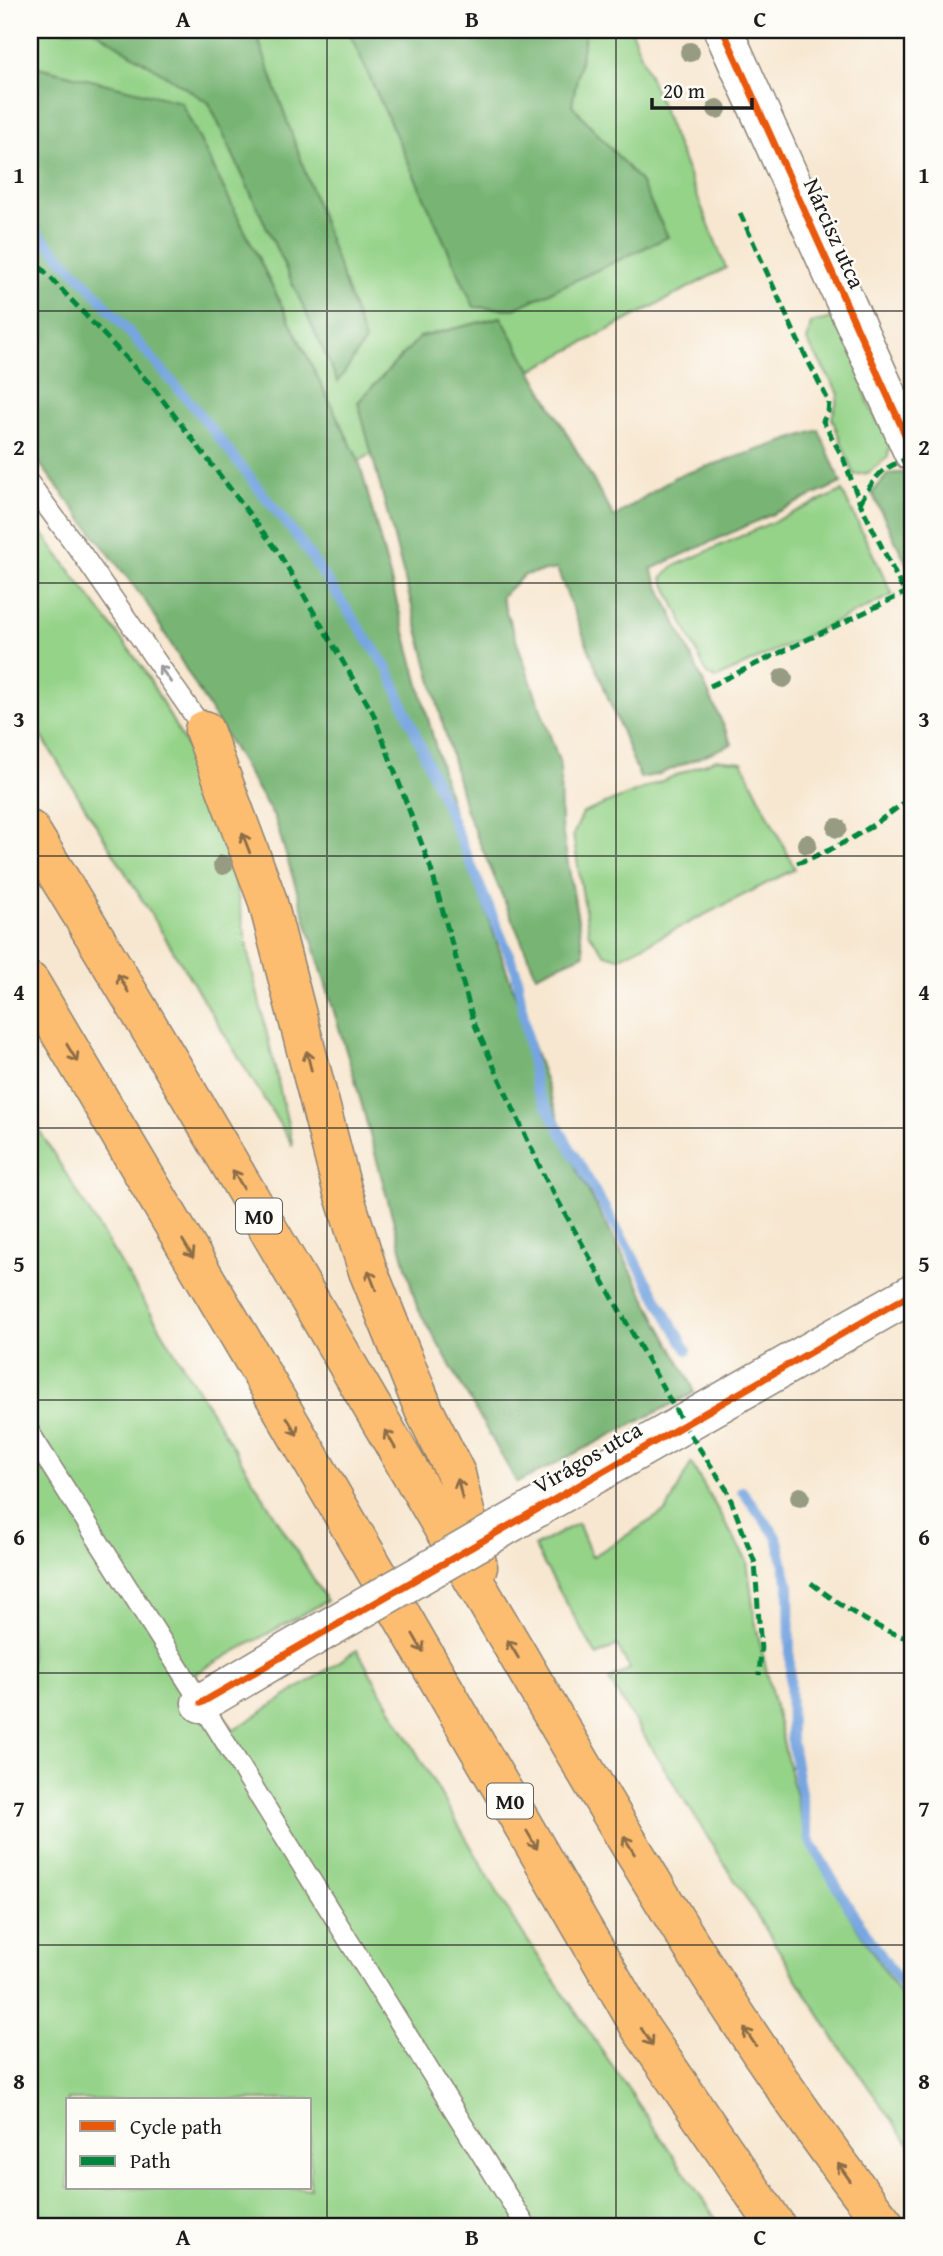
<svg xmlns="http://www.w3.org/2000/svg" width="943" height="2256" font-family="'Gentium Book Plus',serif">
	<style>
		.green { fill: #95d389; stroke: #587852; stroke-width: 2; fill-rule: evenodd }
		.forest { fill: #78b575; stroke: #4a6848; stroke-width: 2 }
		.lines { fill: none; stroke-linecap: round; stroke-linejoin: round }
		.stream { stroke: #76a5e0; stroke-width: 10 }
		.lane-casing { stroke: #8a8276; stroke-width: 22 }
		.street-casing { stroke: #8a8276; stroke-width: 41 }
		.highway-casing { stroke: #8a8276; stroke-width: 41 }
		.lane { stroke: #fff; stroke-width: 19 }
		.street { stroke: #fff; stroke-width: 38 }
		.highway { stroke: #fcbd6f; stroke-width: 38 }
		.street-bridge-casing { stroke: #8a8276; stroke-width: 41; stroke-linecap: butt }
		.street-bridge { stroke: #fff; stroke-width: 38 }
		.quiet { stroke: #00873e; stroke-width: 5; stroke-dasharray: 10 5; stroke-linecap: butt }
		.cycleway-casing { stroke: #fdfcf7; stroke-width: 11 }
		.cycleway { stroke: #e8590c; stroke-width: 7 }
		.tree { fill: #969b82 }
		.oneway { stroke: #999 }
		.oneway2 { stroke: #8c6c46 }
		.grid { fill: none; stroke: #1c1c1c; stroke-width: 2; stroke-opacity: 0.55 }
		.labels { text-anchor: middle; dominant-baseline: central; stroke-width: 5; stroke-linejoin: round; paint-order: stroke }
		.shield { fill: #fdfcf7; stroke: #605f5e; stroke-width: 2 }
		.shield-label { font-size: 21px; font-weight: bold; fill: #1c1c1c }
		.street-label { font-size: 23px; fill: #1c1c1c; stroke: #fdfcf7 }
		.neatline { fill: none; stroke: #1c1c1c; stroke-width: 2.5 }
		.grid-label { font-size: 23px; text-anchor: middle; font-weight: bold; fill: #1c1c1c }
	</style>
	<rect width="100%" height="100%" fill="#fdfcf7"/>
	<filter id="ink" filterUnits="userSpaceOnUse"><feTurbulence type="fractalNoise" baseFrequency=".0143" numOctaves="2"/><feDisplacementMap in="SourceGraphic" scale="14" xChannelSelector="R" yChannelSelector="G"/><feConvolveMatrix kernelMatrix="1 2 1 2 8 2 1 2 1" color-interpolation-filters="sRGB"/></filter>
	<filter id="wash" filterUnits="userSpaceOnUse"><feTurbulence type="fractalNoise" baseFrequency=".00686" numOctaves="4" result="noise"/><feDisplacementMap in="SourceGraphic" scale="28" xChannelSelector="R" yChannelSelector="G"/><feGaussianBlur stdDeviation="1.57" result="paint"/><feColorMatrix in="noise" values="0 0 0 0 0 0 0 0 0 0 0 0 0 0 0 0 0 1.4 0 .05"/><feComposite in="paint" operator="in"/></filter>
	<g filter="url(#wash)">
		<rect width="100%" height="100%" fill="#f7e7d0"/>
		<!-- green -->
		<g class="green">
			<polygon points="30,30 631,30 726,268 359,461 181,103 30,65"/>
			<path d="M833,318C841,330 852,343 856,356C867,389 863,409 890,436L888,457L868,473L854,475L832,418L839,394L807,341L811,323Z"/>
			<polygon points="842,491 893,595 715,679 707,674 662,578 672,567"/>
			<polygon points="30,517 143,668 221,808 250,961 293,1146 30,717"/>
			<polygon points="716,759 742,762 795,869 619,958 605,954 589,934 573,835 583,813"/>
			<path d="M30,1115L327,1601L194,1674L234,1730L357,1650L513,1919L721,2226H30ZM68,2100H310V2188H68Z"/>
			<polygon points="691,1463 747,1561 755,1621 805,1836 844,1907 913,2016 913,2149 839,2046 609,1680 630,1669 617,1645 597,1656 534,1547 578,1523 592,1557 667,1510"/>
		</g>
		<!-- forest -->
		<g class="forest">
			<polygon points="94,30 255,30 365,341 338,382 209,103"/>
			<polygon points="348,30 586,30 572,105 640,181 668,237 514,309 474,307"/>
			<polygon points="30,65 181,102 359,461 459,834 575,1166 692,1385 694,1393 517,1483 417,1307 355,1080 275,819 146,602 30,451"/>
			<polygon points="501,317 614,517 675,477 819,430 841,483 651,569 732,744 660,774 640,778 557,569 524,575 501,597 560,764 561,824 584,954 536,975 466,811 358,402 420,337"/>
			<polygon points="909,472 913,480 913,577 872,493 888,474"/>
		</g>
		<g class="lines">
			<!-- stream -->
			<g class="stream">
				<polyline points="30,225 91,288 195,408 301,542 389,671 516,971 536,1089 687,1350"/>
				<polyline points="742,1491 777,1537 789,1587 791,1737 809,1839 850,1909 913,2002"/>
			</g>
		</g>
	</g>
	<g filter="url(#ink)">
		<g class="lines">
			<defs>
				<g id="lane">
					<polyline points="30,484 82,554 204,730"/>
					<polyline points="30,1433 201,1703 526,2226"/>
				</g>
				<g id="street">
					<polyline points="723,30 913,452"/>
					<polyline points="599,1472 913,1293"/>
					<polyline points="201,1703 280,1656"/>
				</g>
				<g id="highway">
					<polyline points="204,730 267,899 342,1189 368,1271 424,1410 456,1474 478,1567"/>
					<path d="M30,830C196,1101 354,1378 516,1652C631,1849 745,2046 886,2226"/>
					<polyline points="30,982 257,1366 641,2029 776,2226"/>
				</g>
			</defs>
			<!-- lane casing -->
			<use href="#lane" class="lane-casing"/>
			<!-- street casing -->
			<use href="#street" class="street-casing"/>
			<!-- highway casing -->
			<use href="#highway" class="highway-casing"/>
			<!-- lane -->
			<use href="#lane" class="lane"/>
			<!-- street -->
			<use href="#street" class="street"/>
			<!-- highway -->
			<use href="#highway" class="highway"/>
			<defs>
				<polyline id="street-bridge" points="280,1656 599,1472"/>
			</defs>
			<!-- street-bridge casing -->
			<use href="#street-bridge" class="street-bridge-casing"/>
			<!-- street-bridge -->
			<use href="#street-bridge" class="street-bridge"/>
			<!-- quiet -->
			<g class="quiet">
				<polyline points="740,213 799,343 829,402 828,412 823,421 844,460 860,503 913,610"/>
				<polyline points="30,256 152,386 279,553 373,713 431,869 474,1023 544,1176 684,1425 727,1490 755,1563 761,1651 759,1675"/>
				<path d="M860,503C877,474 880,468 913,457"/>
				<polyline points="710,686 905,593"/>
				<path d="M797,863C841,848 878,824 913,795"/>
				<path d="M811,1583C843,1607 874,1629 913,1640"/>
				<polyline points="913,1726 910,1731 913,1737"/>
			</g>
			<defs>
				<g id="cycleway">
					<polyline points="723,30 913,452"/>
					<polyline points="201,1703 913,1293"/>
				</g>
			</defs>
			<!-- cycleway casing -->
			<use href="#cycleway" class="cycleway-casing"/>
			<!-- cycleway -->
			<use href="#cycleway" class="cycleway"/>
		</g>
		<!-- trees -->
		<g class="tree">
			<circle cx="690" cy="52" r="10"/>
			<circle cx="717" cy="109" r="10"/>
			<circle cx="783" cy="678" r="10"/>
			<circle cx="837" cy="828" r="10"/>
			<circle cx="807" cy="844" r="10"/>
			<circle cx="223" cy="865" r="10"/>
			<circle cx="800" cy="1497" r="10"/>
		</g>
		<!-- one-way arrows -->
		<defs><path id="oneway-shaft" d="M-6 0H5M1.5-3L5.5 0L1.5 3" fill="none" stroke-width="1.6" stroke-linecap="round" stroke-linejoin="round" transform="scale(1.75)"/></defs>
		<use class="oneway" href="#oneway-shaft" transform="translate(165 674) rotate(-125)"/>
		<g class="oneway2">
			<use href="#oneway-shaft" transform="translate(246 843) rotate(-111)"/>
			<use href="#oneway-shaft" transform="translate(123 983) rotate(-120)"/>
			<use href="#oneway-shaft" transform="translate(72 1053) rotate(59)"/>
			<use href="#oneway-shaft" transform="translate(309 1061) rotate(-104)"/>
			<use href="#oneway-shaft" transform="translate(238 1179) rotate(-120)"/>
			<use href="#oneway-shaft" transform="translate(188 1249) rotate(59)"/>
			<use href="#oneway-shaft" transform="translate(372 1280) rotate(-111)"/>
			<use href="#oneway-shaft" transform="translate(292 1426) rotate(60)"/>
			<use href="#oneway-shaft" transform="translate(390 1439) rotate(-120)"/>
			<use href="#oneway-shaft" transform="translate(460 1489) rotate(-103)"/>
			<use href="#oneway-shaft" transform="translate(418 1643) rotate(60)"/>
			<use href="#oneway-shaft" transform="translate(513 1649) rotate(-121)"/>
			<use href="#oneway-shaft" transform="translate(532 1840) rotate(60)"/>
			<use href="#oneway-shaft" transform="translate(629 1845) rotate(-121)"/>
			<use href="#oneway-shaft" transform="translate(647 2037) rotate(56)"/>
			<use href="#oneway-shaft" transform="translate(750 2037) rotate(-124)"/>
			<use href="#oneway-shaft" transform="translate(844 2172) rotate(-125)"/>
		</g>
	</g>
	<!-- grid -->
	<path class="grid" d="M327,30V2226M616,30V2226M30,311H913M30,583H913M30,856H913M30,1128H913M30,1400H913M30,1673H913M30,1945H913"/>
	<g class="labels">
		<!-- shield labels -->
		<g class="shield">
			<rect x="236" y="1198.5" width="46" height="35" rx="5"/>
			<rect x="487" y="1783.5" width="46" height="35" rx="5"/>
		</g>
		<g class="shield-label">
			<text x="259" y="1216">M0</text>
			<text x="510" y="1801">M0</text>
		</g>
		<!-- street labels -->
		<g class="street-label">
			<text transform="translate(835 233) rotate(66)">Nárcisz utca</text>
			<text transform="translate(587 1457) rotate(-30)">Virágos utca</text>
		</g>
	</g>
	<!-- margin -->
	<rect width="943" height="2256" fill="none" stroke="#fdfcf7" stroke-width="77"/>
	<!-- legend -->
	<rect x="66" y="2098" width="245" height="91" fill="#fdfcf7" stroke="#a3a29f" stroke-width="2"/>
	<rect x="80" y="2121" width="35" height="10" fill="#e8590c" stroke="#a3a29f" stroke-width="2"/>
	<text x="130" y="2134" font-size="21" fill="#1c1c1c">Cycle path</text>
	<rect x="80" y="2156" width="35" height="10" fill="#00873e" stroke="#a3a29f" stroke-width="2"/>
	<text x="130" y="2168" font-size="21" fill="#1c1c1c">Path</text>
	<!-- scale -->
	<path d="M652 98v10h100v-10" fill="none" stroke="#1c1c1c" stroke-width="3.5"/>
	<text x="663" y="98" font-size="21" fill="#1c1c1c" stroke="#fdfcf7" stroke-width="5" paint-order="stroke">20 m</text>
	<rect x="38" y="38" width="866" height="2180" class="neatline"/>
	<g class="grid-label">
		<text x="183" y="27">A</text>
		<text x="472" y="27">B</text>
		<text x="760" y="27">C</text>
		<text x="19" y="183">1</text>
		<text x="924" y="183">1</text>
		<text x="19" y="455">2</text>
		<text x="924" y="455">2</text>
		<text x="19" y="727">3</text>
		<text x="924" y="727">3</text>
		<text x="19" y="1000">4</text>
		<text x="924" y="1000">4</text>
		<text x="19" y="1272">5</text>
		<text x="924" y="1272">5</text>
		<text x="19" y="1545">6</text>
		<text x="924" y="1545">6</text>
		<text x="19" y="1817">7</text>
		<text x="924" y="1817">7</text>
		<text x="19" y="2089">8</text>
		<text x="924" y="2089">8</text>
		<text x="183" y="2245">A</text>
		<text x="472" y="2245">B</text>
		<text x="760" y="2245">C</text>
	</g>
</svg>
